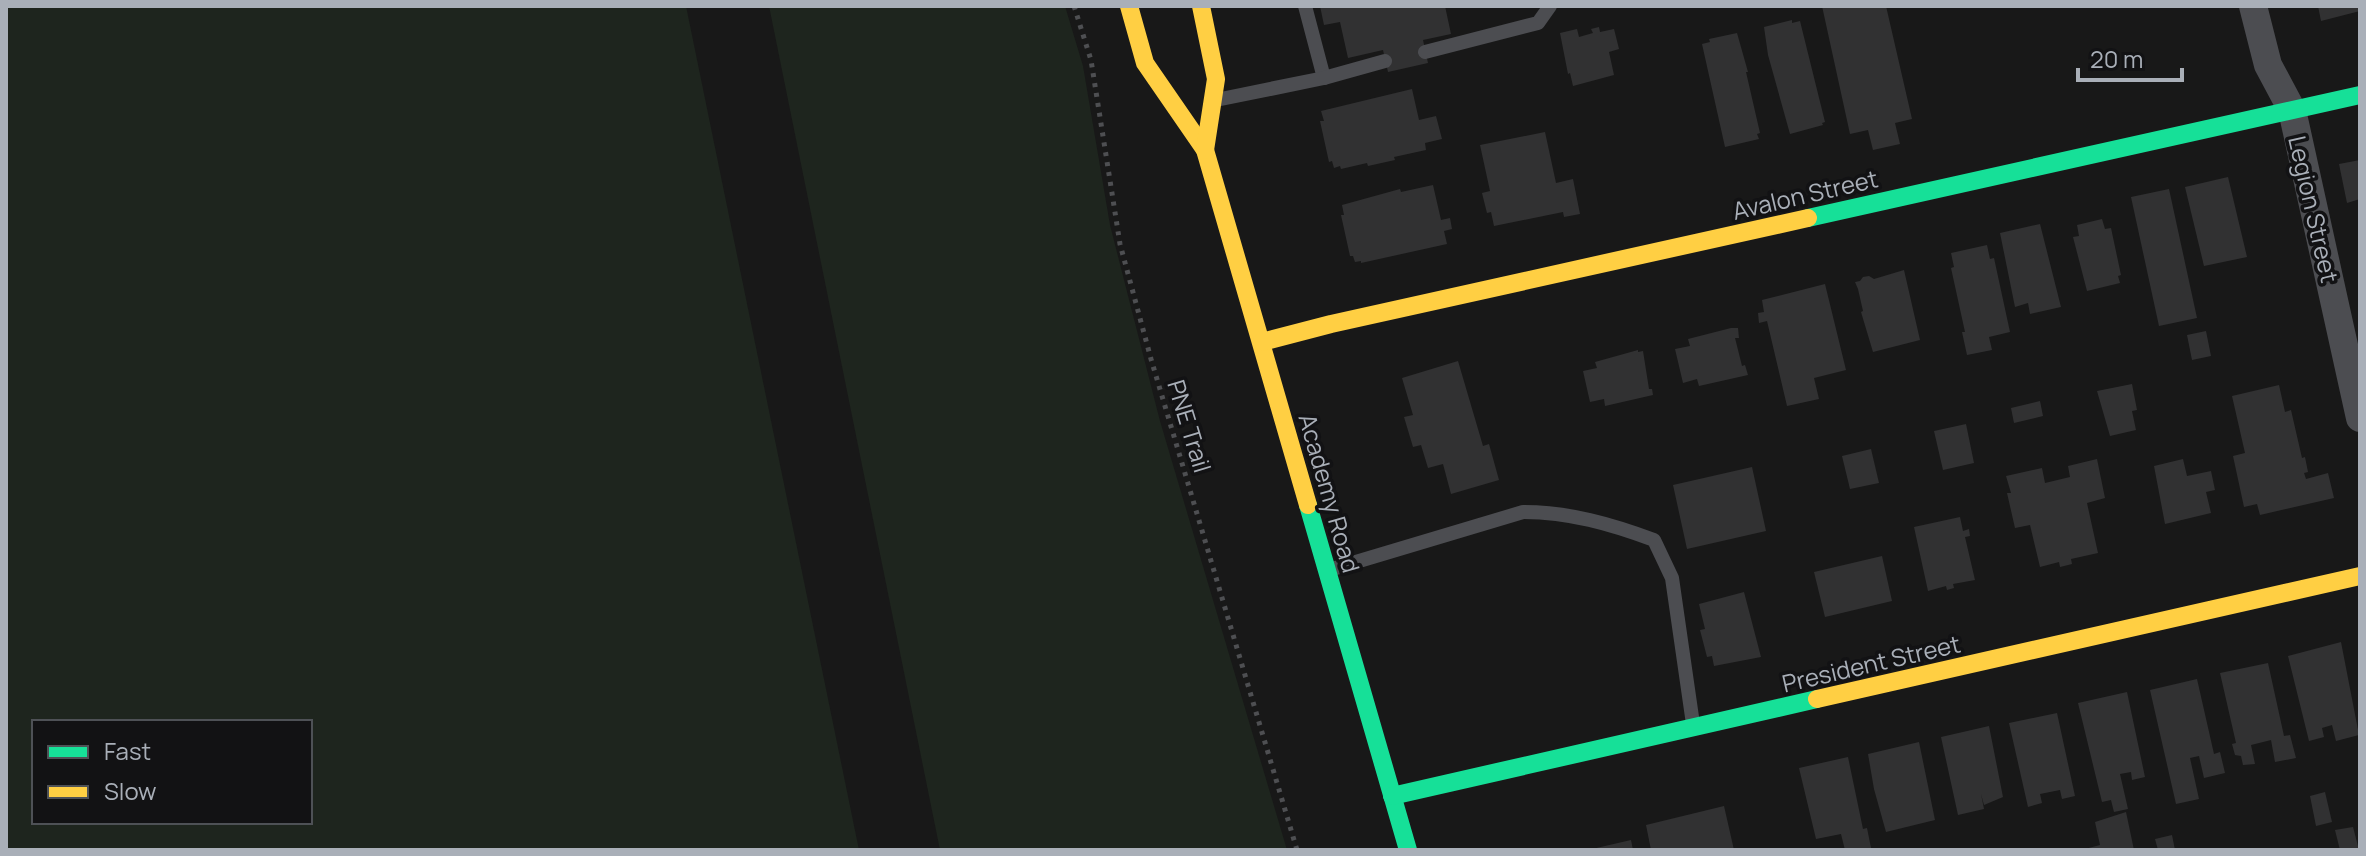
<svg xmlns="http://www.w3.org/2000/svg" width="2366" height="856" font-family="Manrope,sans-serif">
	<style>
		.green { fill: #1e251e; fill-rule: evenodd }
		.building { fill: #313132 }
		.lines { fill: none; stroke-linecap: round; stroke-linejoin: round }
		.path { stroke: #4e4f52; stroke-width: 5; stroke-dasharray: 4 6; stroke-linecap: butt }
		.lane { stroke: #4c4d51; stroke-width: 14 }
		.street { stroke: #4c4d51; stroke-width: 28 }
		.fast { stroke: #16e098; stroke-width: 18 }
		.slow { stroke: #ffcf43; stroke-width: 18 }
		.labels { text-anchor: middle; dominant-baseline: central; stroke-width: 7; stroke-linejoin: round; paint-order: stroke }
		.street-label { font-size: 24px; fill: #a9afb8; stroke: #121214 }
	</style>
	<rect width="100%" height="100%" fill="#181818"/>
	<!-- green -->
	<g class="green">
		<path d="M6,6H686L859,850H6ZM34,722H310V822H34Z"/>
		<polygon points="769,6 1065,6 1083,66 1110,225 1160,421 1287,850 940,850"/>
	</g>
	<!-- building -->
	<g class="building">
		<polygon points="1320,6 1445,6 1451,34 1423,40 1428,63 1388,72 1383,50 1348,58 1340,22 1324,25"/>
		<polygon points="1822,6 1886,6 1912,119 1895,123 1900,144 1873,150 1868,130 1850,134"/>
		<polygon points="2318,6 2360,6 2360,11 2321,21"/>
		<polygon points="1792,20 1792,23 1800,21 1825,122 1822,123 1823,125 1790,134 1768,55 1764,27"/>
		<polygon points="1599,27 1600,32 1614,29 1619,49 1609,52 1614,75 1573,86 1570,73 1568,74 1560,33 1577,29 1579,37 1593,33 1591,29"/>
		<polygon points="1737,33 1748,72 1746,72 1760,133 1757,134 1759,139 1725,147 1702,44 1710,42 1709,39"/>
		<polygon points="1412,89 1419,120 1436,116 1442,139 1425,143 1426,150 1394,157 1395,160 1368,166 1367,163 1341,169 1340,166 1334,168 1332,161 1329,162 1320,121 1324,121 1321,111"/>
		<polygon points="1545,132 1556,183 1573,179 1580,214 1564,217 1563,212 1494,226 1491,212 1487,213 1482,193 1490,191 1480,145"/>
		<polygon points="2360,160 2360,199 2347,203 2339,164"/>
		<polygon points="2228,177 2247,257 2204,266 2185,187"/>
		<polygon points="1433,185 1441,220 1450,218 1452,229 1444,231 1447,244 1361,263 1361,261 1355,262 1353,256 1350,256 1341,215 1344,215 1342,205 1400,189 1401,192"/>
		<polygon points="2169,189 2197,318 2159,326 2131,197"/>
		<polygon points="2102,219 2105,229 2111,228 2121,275 2118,276 2120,283 2087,291 2073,237 2079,236 2077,225"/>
		<polygon points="2040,224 2061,307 2030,314 2028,303 2015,307 2000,233"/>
		<polygon points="1987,245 1990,259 1994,258 2010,332 1989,337 1992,350 1967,355 1962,332 1965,332 1951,268 1954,267 1951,253"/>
		<polygon points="1904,270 1920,340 1873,352 1861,312 1863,311 1858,289 1855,282 1860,281 1863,277 1869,276 1874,279"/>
		<polygon points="1825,284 1846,370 1814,378 1819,399 1787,406 1767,321 1759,323 1758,313 1764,312 1762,300"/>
		<polygon points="1731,328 1738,328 1739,338 1735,338 1742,366 1745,365 1748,375 1699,386 1697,379 1683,383 1675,349 1690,346 1688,339"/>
		<polygon points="2206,331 2211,356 2192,360 2187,335"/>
		<polygon points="1638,350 1638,352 1643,351 1649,389 1652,389 1653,395 1605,406 1604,399 1590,402 1583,371 1597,368 1595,362"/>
		<polygon points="1458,361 1483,446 1489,444 1499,480 1451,494 1443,464 1428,468 1421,445 1413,447 1404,417 1413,415 1402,378"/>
		<polygon points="2132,384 2137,410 2132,411 2136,430 2110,436 2097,391"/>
		<polygon points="2279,385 2285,412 2291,410 2302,458 2305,457 2308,472 2304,473 2306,479 2328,473 2334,498 2260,515 2257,504 2244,507 2233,456 2245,453 2232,396"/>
		<polygon points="2040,401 2043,416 2014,423 2011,408"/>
		<polygon points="1966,424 1974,463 1943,470 1934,431"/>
		<polygon points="1871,449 1879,483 1850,489 1842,456"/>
		<polygon points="2097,459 2105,498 2087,503 2098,553 2071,559 2072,564 2060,567 2059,562 2040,567 2030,525 2015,528 2007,493 2011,493 2006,476 2042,468 2045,483 2070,477 2068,466"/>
		<polygon points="2183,459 2187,476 2211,471 2215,490 2206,492 2211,513 2165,524 2154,466"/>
		<polygon points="1752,467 1766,531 1687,549 1673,485"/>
		<polygon points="1960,517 1963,531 1969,529 1970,536 1965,537 1975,580 1953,584 1954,588 1947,590 1946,586 1928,591 1914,527"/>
		<polygon points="1882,556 1892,601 1825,617 1814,572"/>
		<polygon points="1744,592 1761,657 1714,666 1712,656 1707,657 1700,630 1705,629 1699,604"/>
		<polygon points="2341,642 2359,735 2336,741 2332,725 2322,728 2324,737 2309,741 2288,656"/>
		<polygon points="2268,663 2284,736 2290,735 2296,758 2275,762 2271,740 2251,745 2255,764 2243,765 2241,756 2235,755 2232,744 2236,743 2220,673"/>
		<polygon points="2197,679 2214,754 2220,752 2225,773 2204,778 2199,756 2190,758 2199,799 2176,804 2150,690"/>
		<polygon points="2127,692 2145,777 2132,780 2131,772 2120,774 2128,809 2114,812 2111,800 2102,802 2078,703"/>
		<polygon points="2057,713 2075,796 2062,799 2060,790 2040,794 2042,803 2028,807 2009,723"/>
		<polygon points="1989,726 2003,797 1984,805 1981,794 1984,809 1958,815 1941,737"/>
		<polygon points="1919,742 1935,820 1886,832 1874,789 1868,754"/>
		<polygon points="1848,757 1863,829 1867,828 1871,848 1862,850 1845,850 1841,834 1816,839 1799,768"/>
		<polygon points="2325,792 2332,822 2316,826 2310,796"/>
		<polygon points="1724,806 1734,850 1651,850 1646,825"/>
		<polygon points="2126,812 2134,850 2081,850 2100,845 2095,822"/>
		<polygon points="2353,827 2359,850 2340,850 2335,830"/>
		<polygon points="2172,835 2175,850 2158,850 2155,839"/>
		<polygon points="1631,840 1633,850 1593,850 1592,849"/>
	</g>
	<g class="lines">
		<!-- path -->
		<polyline class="path" points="1074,6 1091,60 1120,244 1151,359 1297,850"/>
		<!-- lane -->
		<g class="lane">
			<polyline points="1305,6 1324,78"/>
			<polyline points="1425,52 1538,23 1550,6"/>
			<polyline points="1216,100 1324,78 1385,61"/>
			<path d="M1329,570L1523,512C1569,512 1611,524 1654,540L1672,578L1693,724"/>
		</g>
		<!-- street -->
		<polyline class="street" points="2253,6 2268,65 2292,110 2360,418"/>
		<!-- fast -->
		<g class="fast">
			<polyline points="1808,218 2360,95"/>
			<polyline points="1308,505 1408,850"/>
			<polyline points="1392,796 1817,699"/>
		</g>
		<!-- slow -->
		<g class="slow">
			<polyline points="1129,6 1145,63 1205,150 1308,505"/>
			<polyline points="1201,6 1216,79 1205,150"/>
			<polyline points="1262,342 1331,324 1808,218"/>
			<polyline points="1817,699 2360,576"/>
		</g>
	</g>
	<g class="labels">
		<!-- street labels -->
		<g class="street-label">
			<text transform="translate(1805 194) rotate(-13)">Avalon Street</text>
			<text transform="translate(2314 209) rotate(77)">Legion Street</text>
			<text transform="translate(1190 426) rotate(73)">PNE Trail</text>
			<text transform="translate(1330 493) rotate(74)">Academy Road</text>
			<text transform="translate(1871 663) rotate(-13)">President Street</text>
		</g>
	</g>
	<!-- border -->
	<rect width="2366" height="856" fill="none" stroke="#a9afb8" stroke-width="16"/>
	<!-- legend -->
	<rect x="32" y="720" width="280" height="104" fill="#121214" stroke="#4e5156" stroke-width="2"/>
	<rect x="48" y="746" width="40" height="12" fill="#16e098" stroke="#4e5156" stroke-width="2"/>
	<text x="104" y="760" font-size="24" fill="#a9afb8">Fast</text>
	<rect x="48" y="786" width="40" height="12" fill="#ffcf43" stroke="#4e5156" stroke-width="2"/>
	<text x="104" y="800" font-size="24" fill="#a9afb8">Slow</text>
	<!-- scale -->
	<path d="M2078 68v12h104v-12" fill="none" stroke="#a9afb8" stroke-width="4"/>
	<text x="2090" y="68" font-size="24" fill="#a9afb8" stroke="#121214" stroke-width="6" paint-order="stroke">20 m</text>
</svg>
